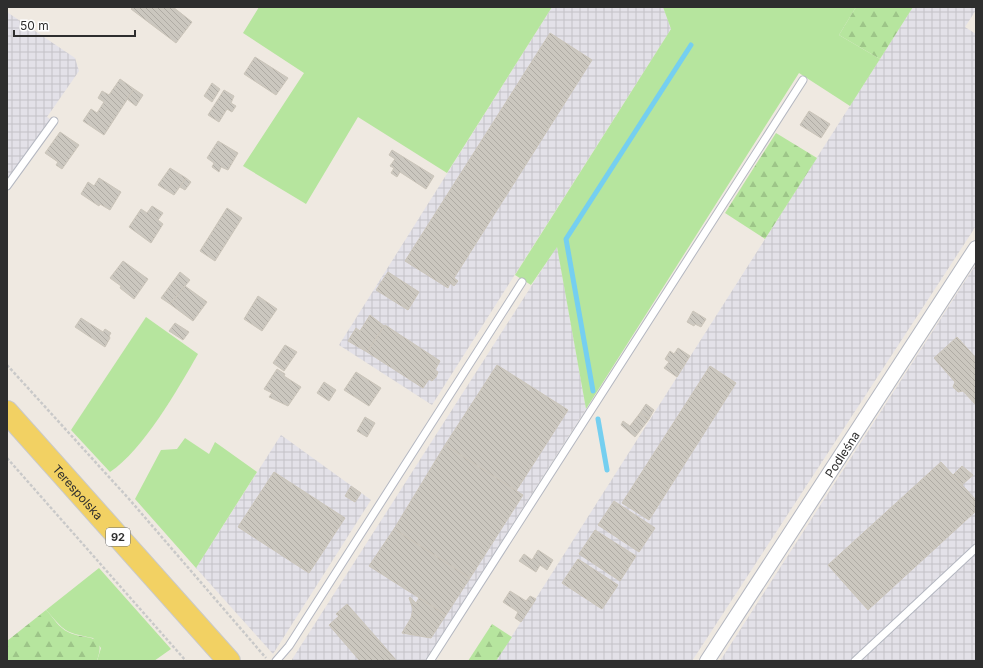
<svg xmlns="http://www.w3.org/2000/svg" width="983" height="668" font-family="Inter,sans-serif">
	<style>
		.industrial { fill: url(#industrial-grid) }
		.grass { fill: #b6e59e }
		.forest { fill: url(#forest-firs) }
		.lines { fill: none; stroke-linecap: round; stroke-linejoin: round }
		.stream { stroke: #75cff0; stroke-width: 5 }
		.building { fill: url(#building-back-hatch); stroke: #cbc5ba }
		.service-casing { stroke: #b4b7c1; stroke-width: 9 }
		.minor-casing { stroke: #b4b7c1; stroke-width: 16 }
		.primary-casing { stroke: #c9c9c9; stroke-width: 24 }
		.path { stroke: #c9c9c9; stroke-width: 2.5; stroke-dasharray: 3 2; stroke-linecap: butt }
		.service { stroke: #fff; stroke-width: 7 }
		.minor { stroke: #fff; stroke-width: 14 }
		.primary { stroke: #f2d163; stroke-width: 22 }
		.labels { text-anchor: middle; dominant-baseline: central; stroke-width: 3; stroke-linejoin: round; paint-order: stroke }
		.shield { fill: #fff; stroke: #6d6d6d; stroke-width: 1 }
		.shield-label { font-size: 11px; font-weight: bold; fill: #2e2e2e }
		.street-label { font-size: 12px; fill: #2e2e2e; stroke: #fff }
	</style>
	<defs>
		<pattern id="industrial-grid" width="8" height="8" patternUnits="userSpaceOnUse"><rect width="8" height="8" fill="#e3e1e8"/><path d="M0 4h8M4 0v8" fill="none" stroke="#c3c1c7"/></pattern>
		<pattern id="forest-firs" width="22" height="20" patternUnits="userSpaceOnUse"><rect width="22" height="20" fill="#b6e59e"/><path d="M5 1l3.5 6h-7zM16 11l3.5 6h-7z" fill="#9dc588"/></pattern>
		<pattern id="building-back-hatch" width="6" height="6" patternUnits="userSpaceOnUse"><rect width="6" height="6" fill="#cbc7bf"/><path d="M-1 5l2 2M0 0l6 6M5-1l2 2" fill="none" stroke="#afaba4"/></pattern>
	</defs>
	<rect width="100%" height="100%" fill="#efe9e1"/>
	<!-- industrial -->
	<g class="industrial">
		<polygon points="552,7 663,7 671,29 432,405 339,345"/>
		<polygon points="913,7 976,7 976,10 965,27 976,34 976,226 692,661 496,661"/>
		<polygon points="7,12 75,58 79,71 47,117 50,119 7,179"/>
		<polygon points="557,246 586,409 425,661 291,661"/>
		<polygon points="976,264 976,661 720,661 787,557"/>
		<polygon points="281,435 371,500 273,654 196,568"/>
	</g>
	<!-- grass -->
	<g class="grass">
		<polygon points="259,7 552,7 447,173 358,117 306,204 243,166 304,73 243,33"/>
		<polygon points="663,7 856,7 839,35 880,59 850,106 799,73 586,409 557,247 531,285 515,275 671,29"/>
		<path d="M146,317L198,354C178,389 143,450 110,472L71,430Z"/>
		<polygon points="185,438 209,454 215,442 257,472 196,568 135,499 161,450 177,449"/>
		<path d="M99,568L171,649L154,661H97L101,648L93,638C63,632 66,632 46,610Z"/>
	</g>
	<!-- forest -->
	<g class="forest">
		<polygon points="856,7 913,7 880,59 839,35"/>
		<polygon points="776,133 817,158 765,239 725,213"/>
		<path d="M46,610C53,617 59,628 68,632C85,641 108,631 97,661H7V641Z"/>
		<polygon points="492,624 512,637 496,661 468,661"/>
	</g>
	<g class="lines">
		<!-- stream -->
		<g class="stream">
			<polyline points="593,391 566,239 691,45"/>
			<polyline points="598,419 607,470"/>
		</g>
	</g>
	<!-- building -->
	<g class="building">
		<polygon points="133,7 173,7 192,22 176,43 131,9"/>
		<polygon points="550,33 592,60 454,278 458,281 454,286 450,283 448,288 405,261"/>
		<polygon points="255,57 288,78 276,95 244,74"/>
		<polygon points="120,79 134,89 104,135 83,121 91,109 97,113 104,102 98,98 102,91 109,95"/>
		<polygon points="212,83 220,89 212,102 204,96"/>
		<polygon points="134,89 143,95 136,106 127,99"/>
		<polygon points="224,90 234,96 231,103 236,106 232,112 227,109 219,122 208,115"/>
		<polygon points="809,111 830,124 821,138 800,125"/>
		<polygon points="60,132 79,145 62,169 56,165 58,162 45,153"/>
		<polygon points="218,141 238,153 228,170 221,167 219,172 212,167 214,163 207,158"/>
		<polygon points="392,150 434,176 426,189 400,172 397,177 391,173 394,168 390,166 395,159 389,155"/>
		<polygon points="170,168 186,178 174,195 158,185"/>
		<polygon points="99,178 121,192 110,210 100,204 99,206 81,194 88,182 94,186"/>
		<polygon points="186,178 191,182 185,190 180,187"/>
		<polygon points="152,206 163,213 158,220 163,224 151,243 129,227 141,209 147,213"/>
		<polygon points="227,208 242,218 215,261 200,251"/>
		<polygon points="123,261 148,279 134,299 120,288 121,286 110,278"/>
		<polygon points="180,272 190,280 170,304 161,298"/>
		<polygon points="388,272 419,292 408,310 376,290"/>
		<polygon points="185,286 207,302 193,321 170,304"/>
		<polygon points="258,296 277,309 262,331 244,319"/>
		<polygon points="693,311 706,319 701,327 695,324 694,326 687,322"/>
		<polygon points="370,315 384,326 367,352 348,341 356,328 360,331"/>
		<polygon points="81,318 103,332 105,329 111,333 109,336 110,338 105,347 75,327"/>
		<polygon points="175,323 189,332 183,340 169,331"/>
		<polygon points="385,325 440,361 435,370 438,372 436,377 432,381 429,379 423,388 367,352"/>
		<polygon points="957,337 976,358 976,405 963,391 958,392 953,387 955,382 934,358"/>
		<polygon points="285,345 297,352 284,371 273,363"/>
		<polygon points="678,348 690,356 677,377 664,368 669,362 665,359 670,351 674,354"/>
		<polygon points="497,365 568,410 516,491 445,445"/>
		<polygon points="710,366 736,383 649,520 622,503"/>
		<polygon points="277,369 285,374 284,376 301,387 288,406 269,397 272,393 264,389"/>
		<polygon points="356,372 381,388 369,406 344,390"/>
		<polygon points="324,382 336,390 329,401 317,393"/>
		<polygon points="646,404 654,410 649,419 640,413"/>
		<polygon points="640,413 649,419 635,437 621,425 623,421 630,426"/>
		<polygon points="365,417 375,423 367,437 357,431"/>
		<polygon points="445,445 523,495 470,578 394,529"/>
		<polygon points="941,462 976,500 976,511 868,610 828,565"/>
		<polygon points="962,466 973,475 962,485 953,475"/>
		<polygon points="274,472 345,518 309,573 238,527"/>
		<polygon points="351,486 361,493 355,502 345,496"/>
		<polygon points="614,501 655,528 639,552 598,525"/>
		<polygon points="394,529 470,578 446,615 369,566"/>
		<polygon points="595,530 636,556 620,581 579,554"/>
		<polygon points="538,550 553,560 547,570 540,565 536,572 519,561 524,554 532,560"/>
		<polygon points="578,559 618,585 602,609 562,583"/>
		<polygon points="510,591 526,601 530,596 536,599 521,622 515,618 518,612 503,602"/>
		<polygon points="410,597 416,603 419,598 446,615 431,638 402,633 411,618 413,609 409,598"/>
		<polygon points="347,604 397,661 360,661 329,625 339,616 336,614"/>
	</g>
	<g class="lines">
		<defs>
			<g id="service">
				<polyline points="7,186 54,121"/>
				<polyline points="276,661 289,646 522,282"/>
				<polyline points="430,661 803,80"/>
				<polyline points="855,661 976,548"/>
			</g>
			<g id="minor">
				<path id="s1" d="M707,661L976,248"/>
			</g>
			<g id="primary">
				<path id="s2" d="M7,412L229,661"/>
			</g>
		</defs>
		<!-- service casing -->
		<use href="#service" class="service-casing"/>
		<!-- minor casing -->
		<use href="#minor" class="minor-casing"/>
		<!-- primary casing -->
		<use href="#primary" class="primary-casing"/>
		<!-- path -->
		<g class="path">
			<polyline points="7,365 129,499 266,658"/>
			<polyline points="7,458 186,661"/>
		</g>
		<!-- service -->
		<use href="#service" class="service"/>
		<!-- minor -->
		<use href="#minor" class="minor"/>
		<!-- primary -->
		<use href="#primary" class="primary"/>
	</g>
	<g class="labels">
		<!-- shield labels -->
		<rect class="shield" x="106" y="528" width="24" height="18" rx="3"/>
		<g class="shield-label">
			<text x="118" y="537">92</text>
		</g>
		<!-- street labels -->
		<g class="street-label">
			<text stroke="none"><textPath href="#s1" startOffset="247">Podleśna</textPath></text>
			<text stroke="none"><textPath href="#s2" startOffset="107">Terespolska</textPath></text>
		</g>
	</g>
	<!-- border -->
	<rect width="983" height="668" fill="none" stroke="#2e2e2e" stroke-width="16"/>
	<!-- scale -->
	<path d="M14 30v6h121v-6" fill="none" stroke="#2e2e2e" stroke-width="2"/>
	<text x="20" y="30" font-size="12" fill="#2e2e2e" stroke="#ffffff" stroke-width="3" paint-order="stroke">50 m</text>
</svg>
